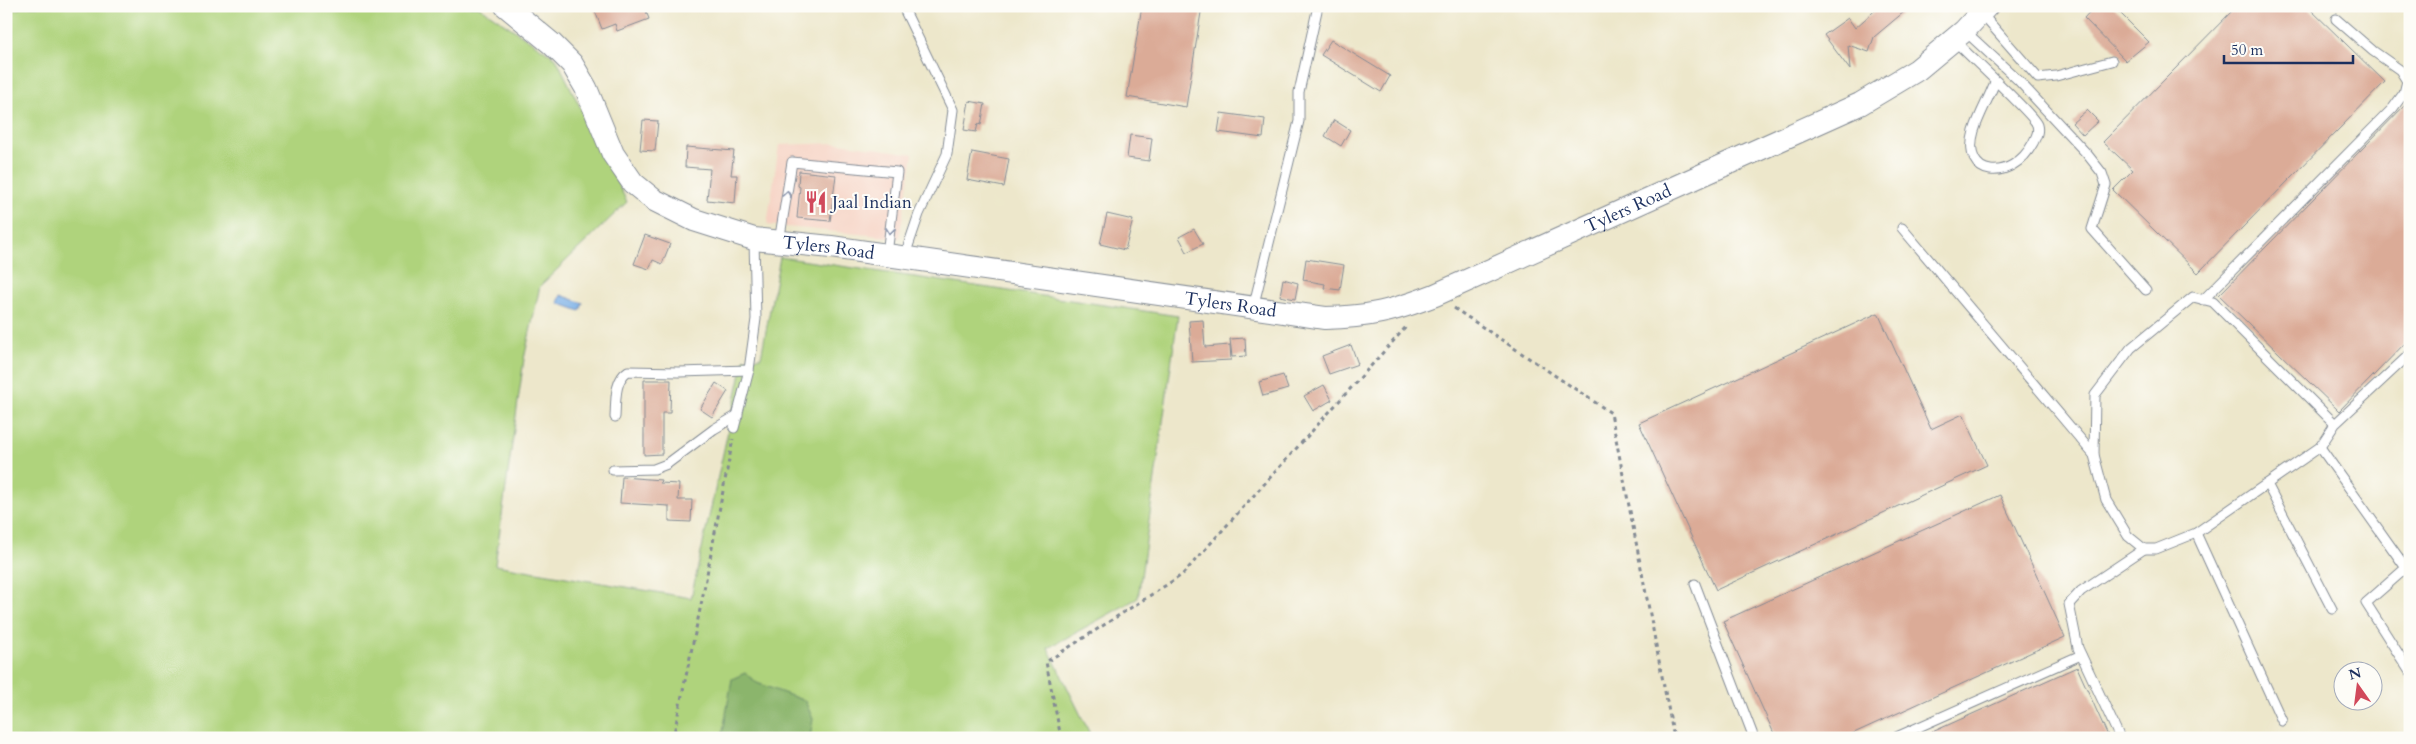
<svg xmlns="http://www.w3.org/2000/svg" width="2416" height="744" font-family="Cardo,serif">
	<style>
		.built { fill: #f6d2c3 }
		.green { fill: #afd37c; stroke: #65816d }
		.forest { fill: #8bb56c; stroke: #537265 }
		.water { fill: #78aee6; stroke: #4a6ea2 }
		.building { fill: #dbab97 }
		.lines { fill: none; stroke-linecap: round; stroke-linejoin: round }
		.service-casing { stroke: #848b94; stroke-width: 11 }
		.tertiary-casing { stroke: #848b94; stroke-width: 24 }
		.path { stroke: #848b94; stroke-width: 3; stroke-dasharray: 4 4; stroke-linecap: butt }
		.service { stroke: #fff; stroke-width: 9 }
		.tertiary { stroke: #fff; stroke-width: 22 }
		.oneway { stroke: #8d97ae }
		.labels { text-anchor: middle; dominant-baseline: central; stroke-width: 4; stroke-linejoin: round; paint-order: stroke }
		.poi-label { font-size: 18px; fill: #1b2f5e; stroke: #fdfcf7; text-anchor: start }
		.street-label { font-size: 18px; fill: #1b2f5e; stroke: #fdfcf7 }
	</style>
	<rect width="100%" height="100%" fill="#fdfcf7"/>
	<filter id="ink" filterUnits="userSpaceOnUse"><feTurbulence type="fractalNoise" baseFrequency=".02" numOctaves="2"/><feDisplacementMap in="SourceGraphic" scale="10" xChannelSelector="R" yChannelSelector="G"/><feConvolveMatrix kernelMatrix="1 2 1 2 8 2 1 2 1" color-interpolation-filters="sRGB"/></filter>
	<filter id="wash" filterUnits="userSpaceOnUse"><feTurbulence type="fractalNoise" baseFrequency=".0096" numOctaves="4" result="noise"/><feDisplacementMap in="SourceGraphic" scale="20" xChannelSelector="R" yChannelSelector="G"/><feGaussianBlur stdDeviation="1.12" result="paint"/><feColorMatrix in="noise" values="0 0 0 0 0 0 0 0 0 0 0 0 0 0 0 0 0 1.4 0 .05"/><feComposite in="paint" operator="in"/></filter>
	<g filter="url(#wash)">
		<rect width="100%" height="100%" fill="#ede7cb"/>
		<!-- built -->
		<polygon class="built" points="839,143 913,154 899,238 767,225 779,145"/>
		<!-- green -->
		<polygon class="green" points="28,6 478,6 556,58 627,202 540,286 524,359 495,565 691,598 744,359 761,357 780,257 1178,316 1138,598 1048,648 1092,738 6,738 6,12"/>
		<!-- forest -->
		<polygon class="forest" points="745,673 757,683 805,701 813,719 810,738 722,738 732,679"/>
		<!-- water -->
		<polygon class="water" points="561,295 583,303 580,311 558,303"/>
		<g id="blocks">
			<!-- building -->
			<g class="building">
				<polygon points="593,6 644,6 649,19 617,31 615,24 602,29"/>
				<polygon points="1142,6 1202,6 1186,107 1127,97"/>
				<polygon points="1880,6 1911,6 1874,37 1869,52 1848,45 1850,70 1824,35 1848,18 1855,28"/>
				<polygon points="2095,6 2113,6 2149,42 2126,61 2084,18"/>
				<polygon points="2237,6 2307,6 2385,82 2198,273 2113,190 2133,170 2103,142"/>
				<polygon points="1331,40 1390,76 1381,92 1321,55"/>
				<polygon points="2410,100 2410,338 2339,411 2219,295"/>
				<polygon points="969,101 985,104 981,125 978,124 976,132 964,130"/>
				<polygon points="2087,110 2098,121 2083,135 2072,123"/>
				<polygon points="1221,113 1265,119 1263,138 1218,132"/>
				<polygon points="643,120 658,121 655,151 640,150"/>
				<polygon points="1334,120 1350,130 1341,146 1325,136"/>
				<polygon points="1130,135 1152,138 1149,161 1127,158"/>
				<polygon points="686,147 734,151 731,175 737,175 735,203 707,200 710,169 685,167"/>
				<polygon points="972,152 1009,159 1004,187 967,180"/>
				<polygon points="799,171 836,175 830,221 797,218 800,187 798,186"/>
				<polygon points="1107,214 1133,220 1125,250 1100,244"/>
				<polygon points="1194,229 1203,244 1187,252 1179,237"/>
				<polygon points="645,235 670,244 662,264 653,260 649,269 634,264"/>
				<polygon points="1306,259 1344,265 1340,290 1324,288 1325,284 1303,280"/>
				<polygon points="1283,279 1298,283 1295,299 1280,296"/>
				<polygon points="1878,313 1931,429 1963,414 1987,465 1716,590 1639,423"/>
				<polygon points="1203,320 1205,347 1230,345 1231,360 1192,362 1189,321"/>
				<polygon points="1245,338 1246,356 1232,357 1230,339"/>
				<polygon points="1351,345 1358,364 1329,374 1322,356"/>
				<polygon points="1283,375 1288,389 1263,396 1259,382"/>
				<polygon points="644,380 671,380 670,413 662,413 662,454 644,455"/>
				<polygon points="716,383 728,391 712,417 700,409"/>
				<polygon points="1324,385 1332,400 1313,411 1304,396"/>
				<polygon points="622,477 661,480 660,483 679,484 678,500 692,500 691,522 669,521 669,506 620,503"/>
				<polygon points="2000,495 2065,637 1843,738 1776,738 1723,621"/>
				<polygon points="2077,667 2109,738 1919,738"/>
			</g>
		</g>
	</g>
	<g filter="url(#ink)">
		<use href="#blocks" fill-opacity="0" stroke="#848b94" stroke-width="1"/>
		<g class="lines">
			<defs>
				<g id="service">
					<polyline points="1981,13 2038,78 2056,76 2112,61"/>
					<polyline points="1965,31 2018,80 2087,154 2102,173 2106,185 2092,229 2146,290"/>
					<path d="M1954,40C1966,53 2034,115 2037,125C2039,132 2036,137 2033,143C2012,183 1960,179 1974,131C1979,115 1989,98 1995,82"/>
					<polyline points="1902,228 2094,455"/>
					<polyline points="779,242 792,162 897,172 887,254"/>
					<polyline points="904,258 919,214 947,154 953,110 905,11 907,6"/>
					<polyline points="2203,300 2393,108 2404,93 2407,81 2400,70 2373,51 2336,19"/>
					<polyline points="1253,308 1299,121 1299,92 1318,6"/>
					<path d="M615,417C616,402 614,380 628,371L679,372L749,370"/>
					<polyline points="2335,424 2213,302 2193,297 2131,348 2095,395 2094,455 2106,500 2128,536 2144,549 2156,549 2196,533 2320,447 2335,424 2410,354"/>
					<polyline points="734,428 749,370 756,319 754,241"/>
					<polyline points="2320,447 2406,568 2366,603 2410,672"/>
					<polyline points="613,470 654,469 667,464 714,429 738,415"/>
					<polyline points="2267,484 2332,609"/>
					<polyline points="2196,533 2282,721"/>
					<polyline points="1695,584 1754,738"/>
					<polyline points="1894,738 2081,655"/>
					<polyline points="2120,738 2078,648 2069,604 2081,591 2144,549"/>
				</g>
				<g id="tertiary">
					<path id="s1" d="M506,6L552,44L572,64L586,88L613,154L633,183L654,200L694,220L754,239L831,247L1325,318C1370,317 1393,311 1435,295L1860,104L1917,70L1964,31L1987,6"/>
				</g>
			</defs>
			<!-- service casing -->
			<use href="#service" class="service-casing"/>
			<!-- tertiary casing -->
			<use href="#tertiary" class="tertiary-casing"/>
			<!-- path -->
			<g class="path">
				<polyline points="1454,308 1611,413 1674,738"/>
				<polyline points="673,738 702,600 733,439"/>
				<polyline points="1061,738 1046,662 1182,575 1406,327"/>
			</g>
			<!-- service -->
			<use href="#service" class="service"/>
			<!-- tertiary -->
			<use href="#tertiary" class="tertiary"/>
		</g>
		<!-- one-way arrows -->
		<defs><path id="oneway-chevron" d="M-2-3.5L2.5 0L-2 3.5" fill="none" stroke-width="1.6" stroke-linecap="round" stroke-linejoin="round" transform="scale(1.25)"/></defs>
		<g class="oneway">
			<use href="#oneway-chevron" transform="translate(787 194) rotate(-81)"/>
			<use href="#oneway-chevron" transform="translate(890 231) rotate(97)"/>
		</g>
	</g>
	<!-- icons -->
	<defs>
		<symbol id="restaurant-bare" viewBox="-9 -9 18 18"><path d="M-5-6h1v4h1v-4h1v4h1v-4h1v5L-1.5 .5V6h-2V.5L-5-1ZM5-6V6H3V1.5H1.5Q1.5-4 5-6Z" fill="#d1495b" stroke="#fdfcf7" stroke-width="2.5" paint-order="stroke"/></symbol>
	</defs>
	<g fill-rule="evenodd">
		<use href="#restaurant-bare" x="800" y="186" width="32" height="32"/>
	</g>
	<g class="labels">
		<!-- poi labels -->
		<g class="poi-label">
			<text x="832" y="202">Jaal Indian</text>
		</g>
		<!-- street labels -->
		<g class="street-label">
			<text stroke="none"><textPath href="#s1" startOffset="1258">Tylers Road</textPath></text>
			<text stroke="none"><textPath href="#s1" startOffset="432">Tylers Road</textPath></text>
			<text stroke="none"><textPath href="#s1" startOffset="838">Tylers Road</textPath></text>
		</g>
	</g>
	<!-- margin -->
	<rect width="2416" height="744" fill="none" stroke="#fdfcf7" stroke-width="25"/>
	<!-- north arrow -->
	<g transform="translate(2358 686) rotate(346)"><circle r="24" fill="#fdfcf7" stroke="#a3aaba"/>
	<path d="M0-4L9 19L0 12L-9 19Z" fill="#d1495b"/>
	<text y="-8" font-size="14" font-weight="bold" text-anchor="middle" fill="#1b2f5e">N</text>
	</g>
	<!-- scale -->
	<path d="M2224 55v8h129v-8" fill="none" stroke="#1b2f5e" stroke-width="2.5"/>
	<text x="2231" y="55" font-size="15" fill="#1b2f5e" stroke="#fdfcf7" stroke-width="4" paint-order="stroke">50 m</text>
</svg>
